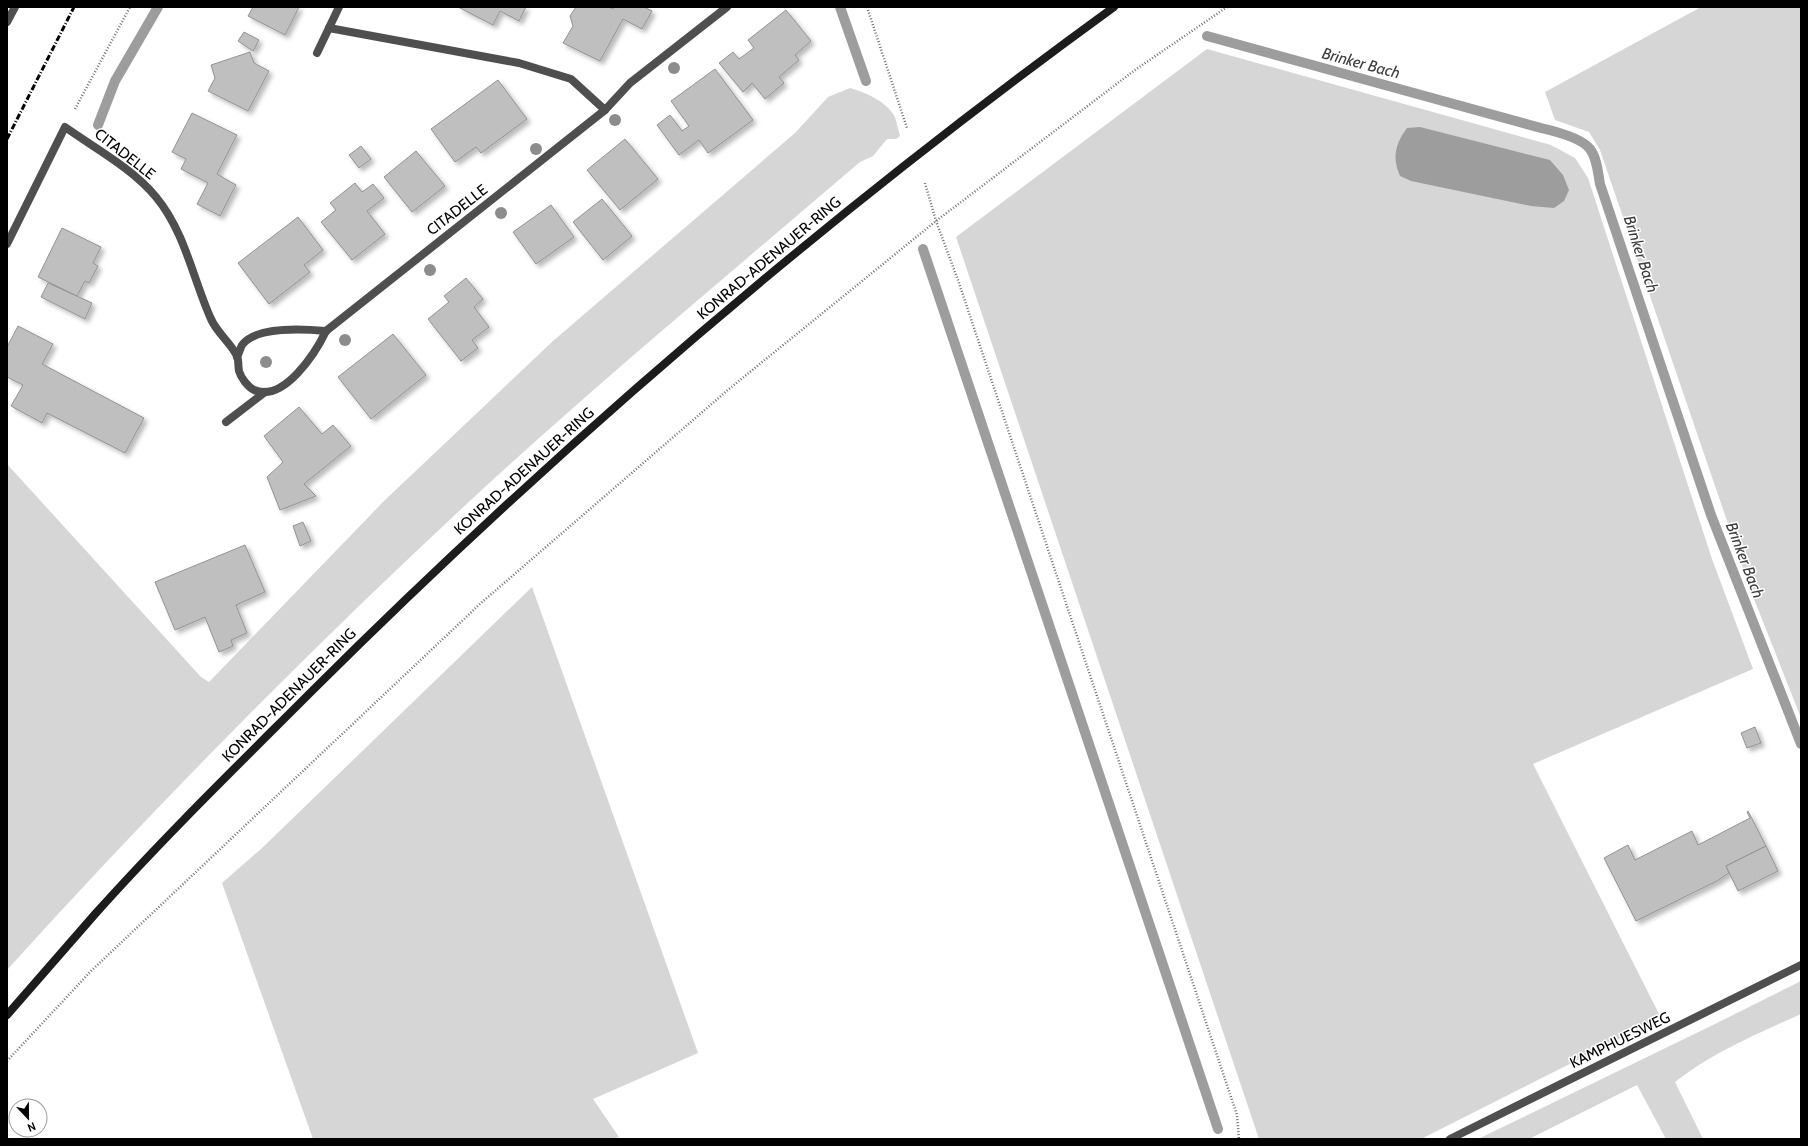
<svg xmlns="http://www.w3.org/2000/svg" width="1808" height="1146" font-family="Cabin,sans-serif">
	<style>
		.green { fill: #d6d6d6 }
		.water { fill: #9d9d9d }
		.lines { fill: none; stroke-linecap: round; stroke-linejoin: round }
		.stream { stroke: #9d9d9d; stroke-width: 10 }
		.building { fill: #bfbfbf; stroke: #939393; filter: url(#shadow) }
		.path { stroke: #717171; stroke-width: 2.5; stroke-dasharray: 1 2; stroke-linecap: butt }
		.lane { stroke: #4f4f4f; stroke-width: 8 }
		.street { stroke: #4f4f4f; stroke-width: 8 }
		.secondary { stroke: #1c1c1c; stroke-width: 8 }
		.rail { stroke: #000; stroke-width: 3; stroke-dasharray: 6 2 1 2; stroke-linecap: butt }
		.tree { fill: #8c8c8c }
		.labels { text-anchor: middle; dominant-baseline: central; stroke-width: 3; stroke-linejoin: round; paint-order: stroke }
		.street-label { font-size: 15px; fill: #000; stroke: #fff }
		.water-label { font-size: 16px; font-style: italic; fill: #3e3e3e; stroke: #fff }
	</style>
	<defs>
		<filter id="shadow"><feDropShadow dx="3.5" dy="3.5" stdDeviation="2" flood-color="#0004"/></filter>
	</defs>
	<rect width="100%" height="100%" fill="#fff"/>
	<!-- green -->
	<g class="green">
		<polygon points="1701,7 1801,7 1801,718 1752,594 1600,150 1589,132 1555,120 1545,92"/>
		<polygon points="1207,49 1551,145 1575,158 1588,178 1712,559 1753,669 1533,764 1661,1018 1421,1139 1259,1139 956,237"/>
		<path d="M850,88C867,93 886,101 895,117C897,123 898,130 900,136L896,139H887L873,156L860,162C734,270 607,375 485,487C318,641 159,802 7,970V464L201,677L209,682L385,500L553,341L795,133L828,97Z"/>
		<polygon points="532,587 698,1053 593,1099 619,1137 612,1139 313,1139 222,883 261,849"/>
		<path d="M1801,981V1014C1757,1034 1713,1052 1675,1082L1703,1139H1666L1637,1085L1529,1139H1478L1717,1023Z"/>
	</g>
	<!-- water -->
	<path class="water" d="M1420,127L1550,160L1563,175L1569,190L1564,201L1554,208L1531,206L1411,181L1400,176C1392,158 1395,144 1407,128Z"/>
	<g class="lines">
		<!-- stream -->
		<g class="stream">
			<polyline points="840,7 866,81"/>
			<path d="M1207,36L1541,128C1554,131 1582,138 1590,149C1597,158 1598,173 1600,184L1711,515L1801,744"/>
			<polyline points="98,125 115,81 158,7"/>
			<polyline points="923,249 1218,1129"/>
		</g>
	</g>
	<!-- building -->
	<g class="building">
		<polygon points="253,7 299,7 285,35 248,16"/>
		<polygon points="458,7 526,7 519,21 500,11 493,25"/>
		<polygon points="576,7 609,7 613,9 614,7 644,7 652,11 642,29 623,19 600,61 563,43 573,26 570,16"/>
		<polygon points="786,10 811,41 795,55 799,60 779,77 784,83 765,99 752,83 743,92 719,63 733,52 739,59 754,48 748,40"/>
		<polygon points="244,32 259,40 253,51 238,41"/>
		<polygon points="250,52 254,63 269,71 248,111 208,91 215,78 211,65"/>
		<polygon points="715,69 753,120 708,153 699,140 679,155 657,125 670,115 682,131 689,126 671,101"/>
		<polygon points="498,80 527,119 481,153 476,147 455,162 431,129"/>
		<polygon points="192,113 237,135 217,174 236,185 220,216 197,204 208,183 181,169 186,159 172,152"/>
		<polygon points="625,139 658,179 620,210 587,170"/>
		<polygon points="361,146 371,159 359,168 349,155"/>
		<polygon points="416,151 445,186 412,212 384,177"/>
		<polygon points="355,183 362,192 373,184 384,198 367,211 385,234 352,260 321,222 336,210 330,203"/>
		<polygon points="602,199 632,236 603,260 573,222"/>
		<polygon points="551,205 574,237 536,264 513,232"/>
		<polygon points="298,217 323,250 304,265 310,272 269,304 238,263"/>
		<polygon points="62,228 101,247 93,263 98,266 89,283 85,281 77,296 38,277"/>
		<polygon points="466,278 483,299 474,307 489,327 472,340 478,348 461,361 428,319 449,302 444,296"/>
		<polygon points="48,283 92,303 85,319 41,297"/>
		<polygon points="18,326 53,344 42,364 144,418 125,453 47,413 42,423 11,406 23,385 7,377 7,347"/>
		<polygon points="393,334 426,375 371,419 338,377"/>
		<polygon points="299,407 322,434 333,425 351,446 304,484 316,496 280,510 267,477 283,462 264,436"/>
		<polygon points="303,522 311,541 300,546 293,526"/>
		<polygon points="245,545 265,592 236,605 247,633 231,640 233,646 219,652 205,617 175,630 155,582"/>
		<polygon points="1755,727 1761,743 1747,748 1741,733"/>
		<polygon points="1748,811 1766,846 1726,866 1729,873 1717,881 1636,921 1604,858 1628,845 1635,860 1692,831 1698,845 1750,818 1747,812"/>
		<polygon points="1766,846 1778,871 1738,891 1726,866"/>
	</g>
	<g class="lines">
		<!-- path -->
		<g class="path">
			<polyline points="867,7 907,128"/>
			<polyline points="75,109 130,7"/>
			<polyline points="925,183 936,221 958,280 1237,1115 1239,1139"/>
			<polyline points="7,1061 91,971 481,603 729,389 936,221 1135,70 1227,7"/>
		</g>
		<!-- lane -->
		<polyline class="lane" points="7,22 15,7"/>
		<!-- street -->
		<g class="street">
			<polyline points="329,28 519,63 571,79 605,110"/>
			<polyline points="317,53 339,7"/>
			<path d="M7,244L65,127C96,149 132,168 156,197C185,232 193,279 211,319C217,333 231,343 237,356C239,361 238,367 239,371C241,378 248,387 254,390C284,403 316,352 326,331L605,110L630,83L727,7"/>
			<path d="M237,357C239,353 240,349 242,345C256,326 305,329 326,331"/>
			<polyline points="226,422 265,392"/>
			<polyline points="1450,1139 1801,965"/>
		</g>
		<!-- secondary -->
		<path class="secondary" d="M7,1015C37,981 66,947 96,913C165,836 239,764 312,691C561,443 829,214 1114,7"/>
		<!-- rail -->
		<polyline class="rail" points="7,139 74,7"/>
	</g>
	<!-- trees -->
	<g class="tree">
		<circle cx="674" cy="68" r="6"/>
		<circle cx="615" cy="120" r="6"/>
		<circle cx="536" cy="149" r="6"/>
		<circle cx="501" cy="213" r="6"/>
		<circle cx="430" cy="270" r="6"/>
		<circle cx="345" cy="340" r="6"/>
		<circle cx="266" cy="362" r="6"/>
	</g>
	<g class="labels">
		<!-- street labels -->
		<g class="street-label">
			<text transform="translate(125 154) rotate(38)">CITADELLE</text>
			<text transform="translate(457 210) rotate(-38)">CITADELLE</text>
			<text transform="translate(769 258) rotate(-40)">KONRAD-ADENAUER-RING</text>
			<text transform="translate(524 471) rotate(-42)">KONRAD-ADENAUER-RING</text>
			<text transform="translate(289 695) rotate(-45)">KONRAD-ADENAUER-RING</text>
			<text transform="translate(1620 1040) rotate(-26)">KAMPHUESWEG</text>
		</g>
		<!-- water labels -->
		<g class="water-label">
			<text transform="translate(1361 63) rotate(15)">Brinker Bach</text>
			<text transform="translate(1641 254) rotate(72)">Brinker Bach</text>
			<text transform="translate(1745 560) rotate(69)">Brinker Bach</text>
		</g>
	</g>
	<!-- border -->
	<rect width="1808" height="1146" fill="none" stroke="#000000" stroke-width="16"/>
	<!-- north arrow -->
	<g transform="translate(28 1118) rotate(158)"><circle r="19" fill="#ffffff" stroke="#999999"/>
	<path d="M0-3L7 15L0 10L-7 15Z" fill="#000000"/>
	<text y="-6" font-size="11" font-weight="bold" text-anchor="middle" fill="#000000">N</text>
	</g>
</svg>
